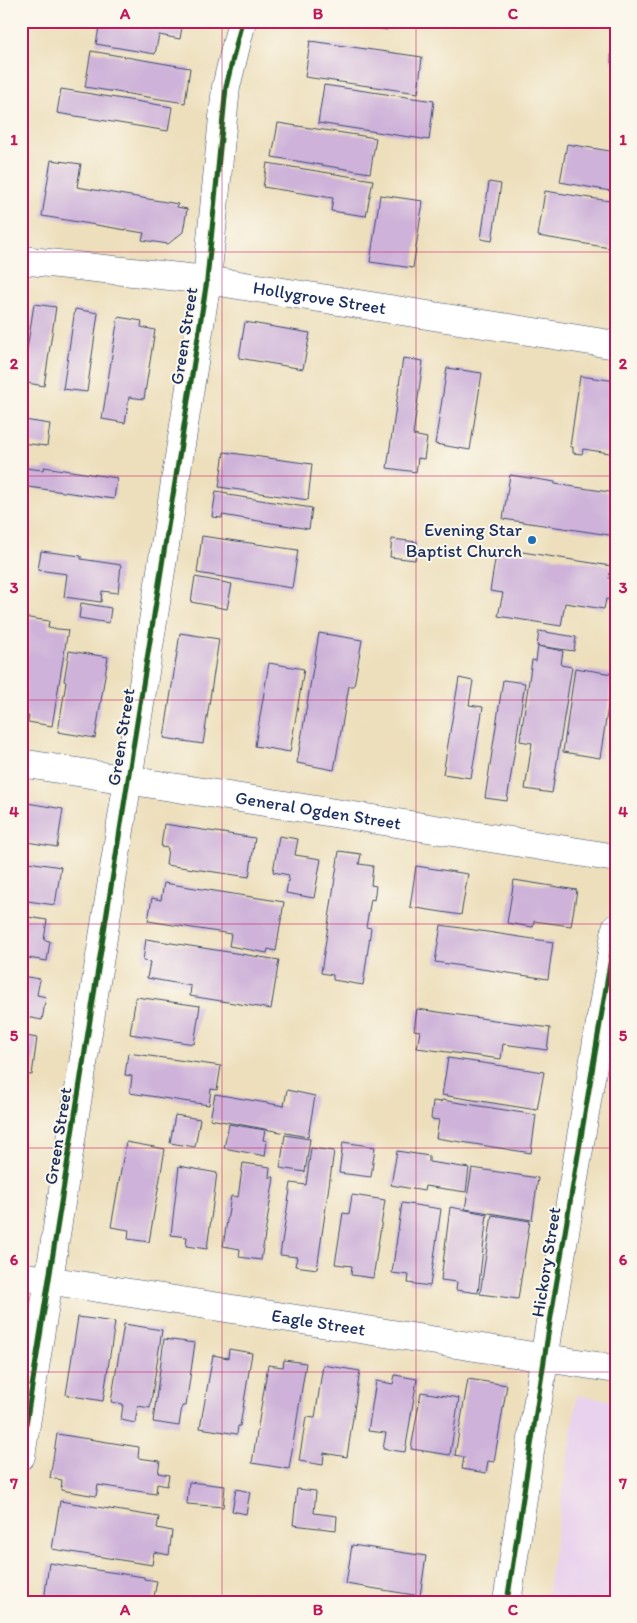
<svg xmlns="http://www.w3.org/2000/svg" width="637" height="1623" font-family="Itim,sans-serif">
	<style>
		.built { fill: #e9d2ed }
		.building { fill: #ceb2d9 }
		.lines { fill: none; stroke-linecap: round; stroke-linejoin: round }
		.minor-casing { stroke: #3a496c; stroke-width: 29 }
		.minor { stroke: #fff; stroke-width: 28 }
		.cycleway-casing { stroke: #fbf7ec; stroke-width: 8 }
		.cycleway { stroke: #1b5e20; stroke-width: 5 }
		.grid { fill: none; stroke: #c2185b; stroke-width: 1; stroke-opacity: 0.55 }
		.poi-dot { fill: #1f6fb2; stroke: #fbf7ec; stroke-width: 2 }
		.labels { text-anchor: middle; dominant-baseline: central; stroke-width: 4; stroke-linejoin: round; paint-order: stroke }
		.street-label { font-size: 18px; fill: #1b2f5e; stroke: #fbf7ec }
		.poi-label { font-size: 18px; fill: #1b2f5e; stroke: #fbf7ec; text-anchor: end }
		.neatline { fill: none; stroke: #c2185b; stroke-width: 2 }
		.grid-label { font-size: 16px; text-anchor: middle; font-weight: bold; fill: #c2185b }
	</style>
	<rect width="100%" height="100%" fill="#fbf7ec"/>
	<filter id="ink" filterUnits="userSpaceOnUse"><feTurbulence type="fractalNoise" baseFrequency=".02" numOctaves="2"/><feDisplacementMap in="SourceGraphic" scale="10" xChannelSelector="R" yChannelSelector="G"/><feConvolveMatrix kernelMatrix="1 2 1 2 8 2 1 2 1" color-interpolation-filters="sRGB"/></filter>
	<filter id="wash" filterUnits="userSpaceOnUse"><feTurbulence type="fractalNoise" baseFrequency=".0096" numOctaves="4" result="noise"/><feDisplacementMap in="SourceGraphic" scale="20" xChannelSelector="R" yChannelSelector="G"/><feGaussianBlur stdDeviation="1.12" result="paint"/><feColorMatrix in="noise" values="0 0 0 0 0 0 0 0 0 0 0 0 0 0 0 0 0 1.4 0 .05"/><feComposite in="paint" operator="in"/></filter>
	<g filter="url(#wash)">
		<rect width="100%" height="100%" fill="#eddfbc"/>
		<!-- built -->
		<polygon class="built" points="577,1395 616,1401 616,1602 546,1602"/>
		<g id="blocks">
			<!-- building -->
			<g class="building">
				<polygon points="114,21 183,21 180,39 159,35 155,54 96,44 100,22 114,24"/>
				<polygon points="334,21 388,21 387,30"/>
				<polygon points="612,24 616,24 616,63 611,63"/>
				<polygon points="310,41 422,57 418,93 305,77"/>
				<polygon points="91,51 190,68 185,103 85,87"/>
				<polygon points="324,85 434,101 429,140 318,123"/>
				<polygon points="61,89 172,107 168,131 57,113"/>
				<polygon points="278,123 376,138 370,173 272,157"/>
				<polygon points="567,144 616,152 616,192 560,182"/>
				<polygon points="51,160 81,164 77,187 178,204 177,207 187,209 183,232 168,244 142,240 144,233 42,216"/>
				<polygon points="267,163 373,180 366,216 331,211 333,198 263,187"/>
				<polygon points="489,182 501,184 492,241 481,239"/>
				<polygon points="545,191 616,202 616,249 538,236"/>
				<polygon points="380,195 423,201 413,268 370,262"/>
				<polygon points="34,304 56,307 44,386 22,382"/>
				<polygon points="75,309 98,313 87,392 63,389"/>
				<polygon points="118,317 142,321 141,327 155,330 144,399 129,397 125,423 102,419"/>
				<polygon points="245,322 310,333 303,369 239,358"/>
				<polygon points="403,358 423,361 413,435 427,438 424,459 418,458 416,472 387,468"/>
				<polygon points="447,368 482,373 470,450 435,444"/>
				<polygon points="580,376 616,381 616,454 583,449 582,454 573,453 573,447 570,447"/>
				<polygon points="24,420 50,424 47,446 21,443"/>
				<polygon points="224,452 312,464 308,500 219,487"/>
				<polygon points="44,467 117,478 114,499 21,486 24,468 43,470"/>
				<polygon points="510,475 555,482 555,484 616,493 616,536 503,519"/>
				<polygon points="216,491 228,493 228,495 312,508 309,529 222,515 222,518 212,517"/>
				<polygon points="202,536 298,550 292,588 197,573"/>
				<polygon points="392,539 417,542 415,560 390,557"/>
				<polygon points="497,548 611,566 609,579 616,580 613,600 606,599 604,609 565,603 561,626 498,616 503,593 490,591"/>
				<polygon points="41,551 81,556 81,559 121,565 118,593 102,591 101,602 64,597 67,574 38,570"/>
				<polygon points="195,577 232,584 227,609 191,602"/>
				<polygon points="81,603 111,608 109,623 79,618"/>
				<polygon points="23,617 49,621 48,628 68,630 52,726 28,722 29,716 21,715 21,629"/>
				<polygon points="539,631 576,637 574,651 537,646"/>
				<polygon points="180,633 219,639 203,744 164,738"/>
				<polygon points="319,633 362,640 354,686 349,686 334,770 297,763"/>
				<polygon points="538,646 563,651 561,665 572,667 552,793 525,789 532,743 520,741 532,660 536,661"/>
				<polygon points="69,651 108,657 95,738 58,732 66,682 64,681"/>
				<polygon points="269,663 304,669 290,752 255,746"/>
				<polygon points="575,668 613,674 600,758 563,752"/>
				<polygon points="459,678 473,681 469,705 483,707 471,778 443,774"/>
				<polygon points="503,680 525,683 507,801 485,798"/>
				<polygon points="21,802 63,809 57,847 21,841"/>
				<polygon points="164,824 255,838 249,877 166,865 168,848 161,847"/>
				<polygon points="279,836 298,839 295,855 321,859 314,898 286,893 289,875 273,872"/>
				<polygon points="339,851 361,854 359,864 373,866 371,885 376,886 374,900 371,899 366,927 371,928 363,985 333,980 333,975 321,973"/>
				<polygon points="21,861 61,867 55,905 21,900"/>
				<polygon points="416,866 468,874 461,915 410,907"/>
				<polygon points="514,880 577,890 571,926 534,921 533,927 507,923"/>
				<polygon points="164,883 284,902 276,951 268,949 267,953 229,946 231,934 148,921 152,898 161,900"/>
				<polygon points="21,916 47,920 44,940 50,941 47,961 21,957"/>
				<polygon points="441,925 553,942 548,979 435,962"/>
				<polygon points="146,939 279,960 271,1009 190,996 191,986 147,978 150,962 143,961"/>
				<polygon points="21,976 40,979 37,995 46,997 42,1020 21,1016"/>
				<polygon points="136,997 200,1006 194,1044 130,1034"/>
				<polygon points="417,1009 550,1028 547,1050 503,1044 501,1059 417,1048 420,1031 414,1030"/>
				<polygon points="21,1035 37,1038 32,1075 21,1074"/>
				<polygon points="128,1053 221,1066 217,1090 211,1089 209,1105 130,1093 132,1076 125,1075"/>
				<polygon points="448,1058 544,1072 537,1110 442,1095"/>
				<polygon points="287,1090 315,1096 308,1137 210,1119 215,1094 284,1106"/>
				<polygon points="442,1100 536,1115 531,1153 436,1138 439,1120 431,1119 433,1101 441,1102"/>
				<polygon points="175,1115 200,1119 195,1147 170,1143"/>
				<polygon points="229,1124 265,1130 263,1140 267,1141 265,1156 224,1148"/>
				<polygon points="285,1135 310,1139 305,1172 280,1168"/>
				<polygon points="126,1142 165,1149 149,1242 128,1239 129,1230 111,1227"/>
				<polygon points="343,1142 375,1147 371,1177 339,1173"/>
				<polygon points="311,1148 334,1151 317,1269 295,1266 297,1257 280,1255 291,1183 306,1185"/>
				<polygon points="397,1151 429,1156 429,1162 469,1168 466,1192 425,1186 424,1191 391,1185"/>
				<polygon points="243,1163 270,1167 269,1177 274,1177 261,1260 239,1257 240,1249 223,1246 231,1196 238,1197"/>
				<polygon points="179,1166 217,1173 207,1249 186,1246 187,1237 171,1235"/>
				<polygon points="472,1168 538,1178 532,1220 465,1209"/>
				<polygon points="352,1195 385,1200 373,1278 351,1275 352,1266 335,1264 343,1213 349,1214"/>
				<polygon points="402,1203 441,1209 430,1286 408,1283 409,1275 392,1273"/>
				<polygon points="450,1207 487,1214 478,1293 456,1290 457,1282 441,1280"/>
				<polygon points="492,1215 530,1221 518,1299 480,1294"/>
				<polygon points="78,1317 115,1322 103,1401 66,1395"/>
				<polygon points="124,1324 162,1330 150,1408 138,1406 135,1423 121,1420 123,1404 111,1402"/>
				<polygon points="164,1339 195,1343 186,1406 182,1406 179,1426 153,1422"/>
				<polygon points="229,1349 252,1353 240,1426 238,1426 237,1434 200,1428 213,1355 228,1358"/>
				<polygon points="284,1360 306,1363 289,1469 252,1463 268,1365 283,1367"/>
				<polygon points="323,1365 360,1371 347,1457 324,1453 323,1465 299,1461 306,1417 315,1418"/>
				<polygon points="395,1375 417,1379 405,1452 383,1449 386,1433 368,1431 376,1381 393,1384"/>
				<polygon points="468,1379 507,1385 494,1462 488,1461 486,1473 462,1469 464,1457 455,1455"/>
				<polygon points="421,1392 459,1398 450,1455 411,1449"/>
				<polygon points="57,1434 139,1447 138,1458 160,1461 158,1473 169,1475 167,1486 157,1484 156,1494 98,1485 96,1496 61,1490 62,1480 50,1478"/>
				<polygon points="189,1482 225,1486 223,1507 187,1504"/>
				<polygon points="236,1489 250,1492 246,1514 232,1511"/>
				<polygon points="297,1489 316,1491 314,1513 337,1516 336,1530 293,1525"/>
				<polygon points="60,1501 159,1517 157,1528 172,1531 169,1555 154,1552 152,1565 52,1549"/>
				<polygon points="352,1545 426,1556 420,1596 346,1584"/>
				<polygon points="49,1563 144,1577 144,1579 157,1581 153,1602 44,1601"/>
			</g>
		</g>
	</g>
	<g filter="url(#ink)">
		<use href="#blocks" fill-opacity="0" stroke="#3a496c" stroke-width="1"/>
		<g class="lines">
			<defs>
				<g id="minor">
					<path id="s1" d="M21,260L207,280L616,345"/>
					<path id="s2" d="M21,763L616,858"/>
					<path id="s3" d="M21,1276L616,1369"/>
					<polyline points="21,1456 207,280 226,87 242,21"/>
					<polyline points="507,1602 549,1328 616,928"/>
				</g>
			</defs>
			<!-- minor casing -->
			<use href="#minor" class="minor-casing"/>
			<!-- minor -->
			<use href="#minor" class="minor"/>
			<defs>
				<g id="cycleway">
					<polyline points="21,1456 207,280 226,87 242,21"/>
					<polyline points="507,1602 549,1328 616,928"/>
				</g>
			</defs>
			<!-- cycleway casing -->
			<use href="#cycleway" class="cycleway-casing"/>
			<!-- cycleway -->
			<use href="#cycleway" class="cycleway"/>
		</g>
	</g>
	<!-- grid -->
	<path class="grid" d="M222,21V1602M416,21V1602M21,252H616M21,476H616M21,700H616M21,924H616M21,1148H616M21,1372H616"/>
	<!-- markers -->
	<circle class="poi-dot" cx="532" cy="540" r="5"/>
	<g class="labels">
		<!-- street labels -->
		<g class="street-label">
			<text stroke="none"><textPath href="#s1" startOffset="301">Hollygrove Street</textPath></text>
			<text transform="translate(184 336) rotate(-81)">Green Street</text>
			<text transform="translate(121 737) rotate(-81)">Green Street</text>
			<text stroke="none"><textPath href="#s2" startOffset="301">General Ogden Street</textPath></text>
			<text transform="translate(58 1136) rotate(-81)">Green Street</text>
			<text transform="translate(546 1262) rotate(-81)">Hickory Street</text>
			<text stroke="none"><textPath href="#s3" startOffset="301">Eagle Street</textPath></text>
		</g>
		<!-- poi labels -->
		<g class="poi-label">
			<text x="522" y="530">Evening Star<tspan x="522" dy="21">Baptist Church</tspan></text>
		</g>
	</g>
	<!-- margin -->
	<rect width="637" height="1623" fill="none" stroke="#fbf7ec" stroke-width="55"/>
	<rect x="28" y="28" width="582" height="1568" class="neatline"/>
	<g class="grid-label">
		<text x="125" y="19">A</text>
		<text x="318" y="19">B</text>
		<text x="513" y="19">C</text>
		<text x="14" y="145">1</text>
		<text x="623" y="145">1</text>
		<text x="14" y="369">2</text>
		<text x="623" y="369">2</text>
		<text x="14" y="593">3</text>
		<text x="623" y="593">3</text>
		<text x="14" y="817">4</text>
		<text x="623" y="817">4</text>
		<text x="14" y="1041">5</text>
		<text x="623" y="1041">5</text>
		<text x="14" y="1265">6</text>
		<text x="623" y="1265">6</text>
		<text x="14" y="1489">7</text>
		<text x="623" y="1489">7</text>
		<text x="125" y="1615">A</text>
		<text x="318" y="1615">B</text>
		<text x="513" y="1615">C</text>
	</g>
</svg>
